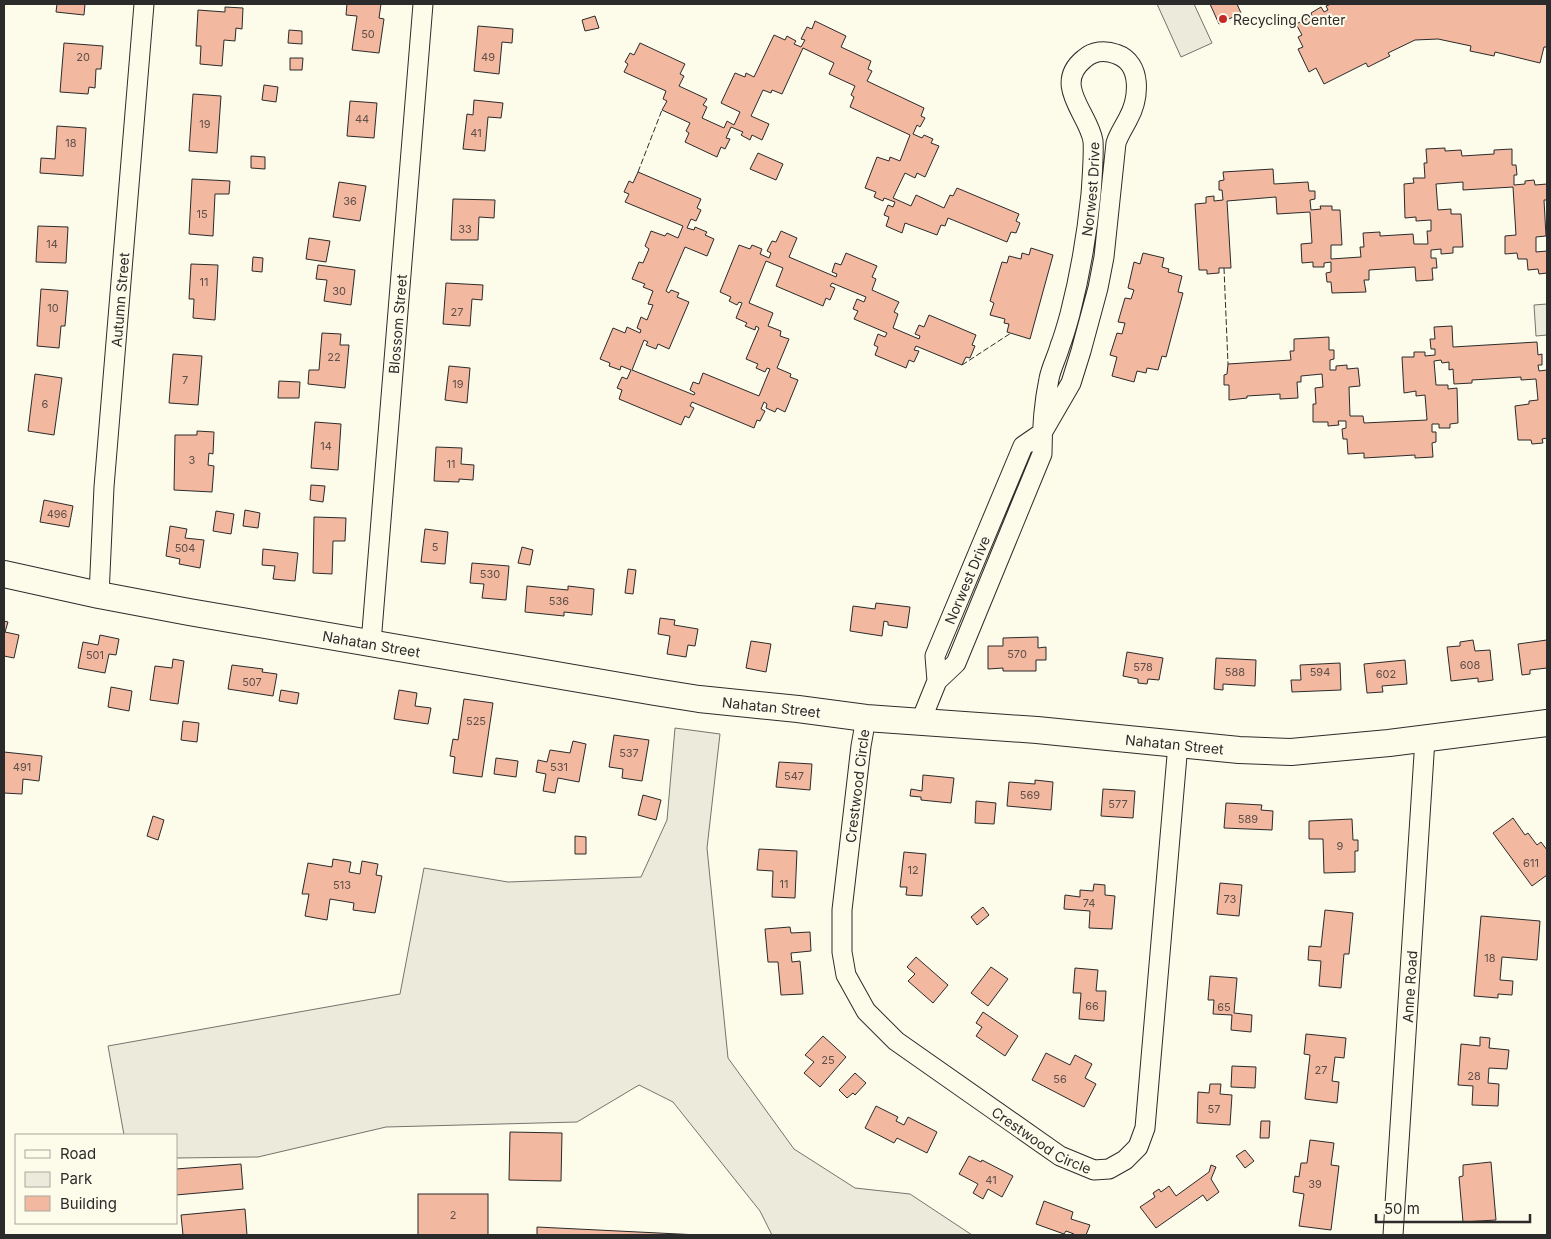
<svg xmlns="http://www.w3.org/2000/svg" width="1551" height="1239" font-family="Inter,sans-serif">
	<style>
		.green { fill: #ecebdb; stroke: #74746e }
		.building { fill: #f2b8a0; stroke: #2b2b2b }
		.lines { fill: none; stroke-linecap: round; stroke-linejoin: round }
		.street-casing { stroke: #2b2b2b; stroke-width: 21 }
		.secondary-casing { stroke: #2b2b2b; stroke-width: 28 }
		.street { stroke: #fdfbea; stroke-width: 19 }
		.secondary { stroke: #fdfbea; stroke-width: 26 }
		.fence { stroke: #2b2b2b; stroke-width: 1; stroke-dasharray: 6 2.5; stroke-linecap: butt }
		.poi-dot { fill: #c62828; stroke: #fdfbea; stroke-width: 2 }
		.labels { text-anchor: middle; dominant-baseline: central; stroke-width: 4; stroke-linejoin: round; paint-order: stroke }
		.number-label { font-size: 11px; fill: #5d4e48 }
		.poi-label { font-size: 14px; fill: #2b2b2b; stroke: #fdfbea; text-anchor: start }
		.street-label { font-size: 14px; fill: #2b2b2b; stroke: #fdfbea }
	</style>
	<rect width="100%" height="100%" fill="#fdfbea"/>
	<!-- green -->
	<g class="green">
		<polygon points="1157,4 1194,4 1212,43 1181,57"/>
		<polygon points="1547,304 1547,335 1536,336 1534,305"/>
		<polygon points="675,728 720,734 707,848 728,1058 794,1149 855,1188 910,1194 972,1235 772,1235 760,1211 673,1102 639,1085 577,1122 386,1127 258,1157 176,1158 176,1135 124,1135 108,1046 400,994 424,868 508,882 641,877 667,820"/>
	</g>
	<!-- building -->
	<g class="building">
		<polygon points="57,4 85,4 84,15 56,12"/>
		<polygon points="347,4 381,4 379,18 384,19 379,53 352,50 357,16 346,15"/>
		<polygon points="1210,4 1237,4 1241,13 1219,24"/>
		<polygon points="1331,4 1547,4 1547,47 1544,47 1540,63 1495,52 1494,56 1470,51 1471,46 1438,39 1415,40 1388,53 1390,56 1368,67 1366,63 1324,84 1316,68 1309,72 1298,49 1303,47 1298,37 1302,35 1296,24 1312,16 1311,13 1321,7 1324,12 1328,10 1326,6"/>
		<polygon points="225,7 243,8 242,29 236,28 235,41 224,40 222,66 200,64 201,46 196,46 198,10 225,12"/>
		<polygon points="595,16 599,28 585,31 582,20"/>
		<polygon points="815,21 846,36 841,47 871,61 868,69 872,71 867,81 924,108 921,116 925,118 920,127 917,125 913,134 922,138 924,135 933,139 931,143 939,146 925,177 917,173 915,178 905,173 893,198 911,206 916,195 944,208 950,195 953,196 957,188 1019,214 1016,221 1020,223 1016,233 1011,232 1007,242 948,218 945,226 941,225 937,235 905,223 902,233 886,226 889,217 884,215 888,205 893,207 895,202 884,198 883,201 874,197 876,192 865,188 877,157 889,161 890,157 900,161 910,135 850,107 854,97 851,95 855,86 829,74 834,63 803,48 782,94 772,90 771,93 763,90 751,116 769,124 762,140 752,135 750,140 741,135 743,132 731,127 726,138 730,139 725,149 721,147 717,157 685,142 689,133 686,131 690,123 662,110 667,101 663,99 666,91 624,72 628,64 625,62 630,53 634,55 640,43 685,64 680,74 684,76 679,86 707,99 703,105 707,107 702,118 724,128 727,121 734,125 740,112 721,103 735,73 745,77 746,73 754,77 774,35 785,40 787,36 796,41 794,44 801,47 805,40 801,39 807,27 812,29"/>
		<polygon points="478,26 513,29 512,43 502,42 499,74 474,71"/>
		<polygon points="289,30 302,31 302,44 288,43"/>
		<polygon points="64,43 103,46 101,69 96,69 95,88 89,87 88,94 60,92"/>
		<polygon points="290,58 303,58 302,70 290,70"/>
		<polygon points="264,85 278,87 276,102 262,100"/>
		<polygon points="193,94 221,96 217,153 189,151"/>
		<polygon points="474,100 503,103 501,118 488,117 485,151 463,149 467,114 473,115"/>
		<polygon points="350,101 377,103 374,138 347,136"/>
		<polygon points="57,126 86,128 83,176 40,173 41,158 55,159"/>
		<polygon points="1445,148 1445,151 1461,150 1462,156 1494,154 1494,150 1512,149 1512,165 1516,165 1517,175 1514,175 1514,185 1525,184 1525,181 1534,180 1535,185 1547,184 1547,200 1544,200 1546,236 1536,237 1536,252 1547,251 1547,273 1539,274 1538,269 1528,270 1527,259 1518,259 1517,253 1505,254 1505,236 1516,235 1513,187 1463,190 1463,182 1436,184 1438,210 1451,209 1451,214 1461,214 1463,247 1453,247 1453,253 1441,254 1441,249 1431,250 1431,258 1436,258 1437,268 1432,268 1433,280 1416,281 1415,267 1369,270 1369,280 1364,280 1366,292 1332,293 1331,282 1327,282 1326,273 1331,272 1331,262 1324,263 1324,267 1313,267 1313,262 1302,263 1301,244 1312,243 1310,212 1277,214 1276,197 1227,201 1231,268 1219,268 1219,273 1207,274 1207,270 1199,270 1195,204 1206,203 1206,197 1214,196 1214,201 1223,200 1222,190 1219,190 1219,181 1224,180 1223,172 1273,169 1274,184 1308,182 1309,191 1315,191 1315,199 1310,200 1311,210 1321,209 1320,206 1332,206 1332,210 1340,210 1342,245 1331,245 1331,259 1361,257 1360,247 1364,247 1363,233 1380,232 1380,236 1413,234 1414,244 1428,244 1427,231 1431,231 1431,220 1416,221 1416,217 1405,218 1404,184 1414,183 1413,178 1425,178 1424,163 1427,163 1426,149"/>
		<polygon points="758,153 783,164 776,180 750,169"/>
		<polygon points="251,156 265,157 265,169 251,168"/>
		<polygon points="638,172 701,199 697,208 701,210 696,221 691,219 687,228 694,230 695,227 707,232 705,235 714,239 707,256 685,247 666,291 669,293 671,290 679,293 677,297 689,302 669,349 658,344 656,349 646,345 648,342 644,340 632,370 694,395 695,393 690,390 693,382 699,384 703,373 759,396 770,369 767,368 765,372 756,368 758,364 746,359 759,328 756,326 755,330 745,326 747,323 736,318 742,303 739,302 737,305 729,301 731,297 720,292 739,245 750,249 752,245 762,249 760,254 769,258 771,253 767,251 772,241 776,242 781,231 797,238 789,257 836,277 837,274 832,272 835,263 841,265 846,253 877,266 872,277 876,279 872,290 899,302 894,312 898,314 893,328 919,339 920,336 915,334 919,325 924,327 929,315 976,335 972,345 975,346 970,358 966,357 962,365 916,346 914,350 919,351 914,362 909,360 906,368 875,355 878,347 874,345 878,334 885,337 887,333 854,319 858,311 853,309 857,299 864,302 866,297 832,283 830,286 835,288 830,300 826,298 823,306 776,286 783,268 766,261 749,303 773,313 768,326 781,331 780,336 789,339 777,368 791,374 790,377 798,380 785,412 777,408 775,412 766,408 767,404 764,402 761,409 765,411 760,421 757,420 754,428 692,402 690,406 694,408 689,418 685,416 681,425 619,399 622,390 617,388 622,377 627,379 631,370 621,366 620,370 609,366 610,363 600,359 613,328 625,333 627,327 640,333 641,330 637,328 641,317 647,320 653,305 648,304 653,291 643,287 645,284 632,279 639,262 643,263 649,249 645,246 651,231 665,236 667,233 678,238 683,226 625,202 629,194 624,192 629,181 633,183"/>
		<polygon points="192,179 230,181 229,194 215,194 213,236 189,234"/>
		<polygon points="339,182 366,186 360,221 333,217"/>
		<polygon points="453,199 495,200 494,218 479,217 478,240 451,240"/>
		<polygon points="38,226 68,227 66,263 36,262"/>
		<polygon points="309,238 330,241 326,262 306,259"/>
		<polygon points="1031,248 1053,255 1030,339 1007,332 1009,324 1004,323 1005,319 990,315 994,303 990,301 1002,262 1007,263 1009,256 1021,259 1022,253 1029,255"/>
		<polygon points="1143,253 1164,258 1162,267 1169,269 1168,272 1182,276 1178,292 1183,293 1166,357 1162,356 1158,370 1147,368 1146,373 1137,371 1134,382 1112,376 1117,357 1110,355 1117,333 1122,334 1125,323 1118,322 1125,298 1131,299 1134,290 1128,288 1134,262 1140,264"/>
		<polygon points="253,257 263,258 262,272 252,271"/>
		<polygon points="191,264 218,265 215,320 193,318 194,299 189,299"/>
		<polygon points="318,265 355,270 351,305 324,301 327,280 316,279"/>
		<polygon points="446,283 483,285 482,300 472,299 470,326 443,324"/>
		<polygon points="41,289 68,291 65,326 61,326 59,348 37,346"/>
		<polygon points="1452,326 1453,347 1537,342 1538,355 1542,354 1542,365 1538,365 1539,371 1547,370 1547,438 1542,439 1543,443 1532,444 1531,440 1518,440 1515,406 1529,404 1529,401 1538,400 1536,379 1521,380 1521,377 1472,380 1472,383 1454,384 1453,369 1449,370 1449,362 1442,363 1441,360 1434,361 1436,385 1448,385 1448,389 1457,388 1458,423 1450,424 1450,428 1439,428 1439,424 1432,424 1432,432 1436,432 1436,442 1432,443 1433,457 1415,458 1415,455 1364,458 1364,453 1348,454 1347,439 1343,439 1342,429 1346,428 1346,421 1338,421 1339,425 1328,426 1328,422 1313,422 1313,404 1316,404 1315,388 1323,387 1322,374 1301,376 1301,382 1297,382 1298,398 1280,399 1280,394 1247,396 1247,398 1229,400 1229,385 1224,385 1224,375 1227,374 1228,364 1291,360 1290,351 1294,351 1294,339 1329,337 1329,350 1334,350 1334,359 1330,360 1330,370 1336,370 1336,366 1347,365 1347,369 1358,368 1360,386 1349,387 1350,416 1363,416 1364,423 1427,420 1425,395 1416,396 1416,391 1404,393 1402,357 1414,357 1414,352 1425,352 1425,356 1435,355 1435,349 1431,349 1430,339 1435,339 1434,327"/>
		<polygon points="322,333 341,334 340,345 349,345 345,388 308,384 309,370 319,370"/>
		<polygon points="173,354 202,356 198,405 169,403"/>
		<polygon points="449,366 470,368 467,403 445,400"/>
		<polygon points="35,374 62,378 54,435 28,431"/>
		<polygon points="279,381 300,382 299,398 278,398"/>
		<polygon points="315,422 341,424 338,470 311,468"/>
		<polygon points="197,431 214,432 213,454 209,453 208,465 214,466 212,492 174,490 175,435 197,435"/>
		<polygon points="436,447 462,448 461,464 474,465 473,480 459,479 459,482 434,481"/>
		<polygon points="311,485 325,486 323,502 310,500"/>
		<polygon points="44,500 73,506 69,527 40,522"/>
		<polygon points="245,510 260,513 258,528 243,526"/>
		<polygon points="216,511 234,514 231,534 213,531"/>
		<polygon points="314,517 346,518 345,541 333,541 332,574 313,573"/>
		<polygon points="170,526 187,529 185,538 204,540 200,568 179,564 180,559 166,556"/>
		<polygon points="425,529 448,532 445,564 421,562"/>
		<polygon points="522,547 533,550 530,565 518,563"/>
		<polygon points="263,549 298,553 295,581 273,579 275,566 262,565"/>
		<polygon points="472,563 509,566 506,600 482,598 484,584 470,583"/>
		<polygon points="628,569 636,570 633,594 625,593"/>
		<polygon points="527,586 568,590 568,586 594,589 592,615 564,612 564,616 525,612"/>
		<polygon points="876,603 910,607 907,628 888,625 888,622 884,621 882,636 850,631 853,606 875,609"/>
		<polygon points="660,618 675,620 674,625 698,629 695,646 688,645 686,657 667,654 670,636 658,634"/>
		<polygon points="4,621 8,622 5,632 19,635 14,658 4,656"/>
		<polygon points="100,635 119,639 116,655 109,654 105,673 78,668 83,642 98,645"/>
		<polygon points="1038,637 1038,648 1046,647 1046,660 1036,660 1036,671 1003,671 1003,668 988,669 988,646 1003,646 1003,638"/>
		<polygon points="1473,640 1475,651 1490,650 1493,680 1478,682 1478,678 1451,681 1447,647 1460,646 1460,642"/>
		<polygon points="1547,640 1547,668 1530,670 1530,674 1522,675 1518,644"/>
		<polygon points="751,641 771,644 766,672 746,668"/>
		<polygon points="1127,652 1163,658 1159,680 1148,679 1147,684 1138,683 1138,679 1123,676"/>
		<polygon points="1216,658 1256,660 1255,686 1223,684 1223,690 1214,689"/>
		<polygon points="173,659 184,661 178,704 150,700 155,666 172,668"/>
		<polygon points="1405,660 1407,684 1382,686 1383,692 1367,693 1364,664"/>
		<polygon points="1340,663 1341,690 1292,692 1291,680 1301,680 1300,665"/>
		<polygon points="232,665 263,669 262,672 277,674 273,696 228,689"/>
		<polygon points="111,687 132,691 129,711 108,707"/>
		<polygon points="281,690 299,693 297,704 279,701"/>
		<polygon points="399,690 417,693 415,706 431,708 428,724 394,719"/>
		<polygon points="464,699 493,703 482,777 453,773 455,757 450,756 453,739 458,740"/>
		<polygon points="183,721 199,723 197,742 181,740"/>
		<polygon points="614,735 649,740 642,781 622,778 623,769 609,767"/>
		<polygon points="573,741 586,744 579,782 558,778 555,793 543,791 546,774 536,772 538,760 547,762 550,750 570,753"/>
		<polygon points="4,752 42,756 39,781 23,779 22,794 4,793"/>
		<polygon points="496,758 518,761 516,777 494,774"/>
		<polygon points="779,762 812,764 810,790 776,787"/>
		<polygon points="923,775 954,778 951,803 921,800 921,797 910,796 911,789 922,791"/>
		<polygon points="1035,780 1053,782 1051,810 1007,806 1009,782 1035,784"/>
		<polygon points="1103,789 1135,791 1133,818 1101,816"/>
		<polygon points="643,795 661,800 656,820 638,815"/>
		<polygon points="976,801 996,803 994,824 975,823"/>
		<polygon points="1226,803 1262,805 1261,810 1273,811 1272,830 1224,828"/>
		<polygon points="153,816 164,820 158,840 147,836"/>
		<polygon points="1513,818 1525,835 1528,833 1537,845 1541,842 1547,850 1547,875 1532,886 1493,833"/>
		<polygon points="1352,819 1353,840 1358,840 1358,851 1355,851 1355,872 1324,873 1323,839 1309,839 1309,821"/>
		<polygon points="575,836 586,837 586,854 575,854"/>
		<polygon points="759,849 797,851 795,898 772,897 773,871 757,870"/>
		<polygon points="904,852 926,854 922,896 906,895 907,887 900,887"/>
		<polygon points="333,859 351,862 349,872 360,874 362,861 378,864 376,875 382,876 375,913 353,910 354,903 330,899 327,920 305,916 309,894 302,894 308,863 332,867"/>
		<polygon points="1220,883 1242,885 1239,916 1217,914"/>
		<polygon points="1094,884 1105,885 1105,895 1115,896 1112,929 1089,928 1090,911 1064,909 1065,895 1080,897 1080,890 1093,891"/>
		<polygon points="983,907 989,915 977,925 971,917"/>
		<polygon points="1325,910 1353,913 1349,954 1344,954 1341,988 1319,986 1321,961 1308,960 1309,946 1321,947"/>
		<polygon points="1481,916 1540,921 1537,960 1502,957 1500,980 1513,981 1512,995 1498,994 1498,998 1474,996"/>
		<polygon points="790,927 791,933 810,932 811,951 791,953 792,962 800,961 803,994 781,995 778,962 768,962 765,929"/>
		<polygon points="916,957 948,985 933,1003 908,981 915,974 907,967"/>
		<polygon points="991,967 1008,979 988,1006 971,993"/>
		<polygon points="1075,968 1098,970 1096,991 1106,991 1104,1021 1079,1019 1081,993 1073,993"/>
		<polygon points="1210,976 1237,978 1234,1013 1252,1015 1251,1032 1231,1030 1232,1015 1213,1014 1214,1000 1208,1000"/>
		<polygon points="983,1012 1018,1036 1005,1056 976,1036 982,1027 976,1023"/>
		<polygon points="1306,1034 1346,1038 1344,1058 1335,1057 1332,1081 1339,1082 1337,1103 1305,1099 1310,1055 1304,1054"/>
		<polygon points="823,1036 846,1057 820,1087 804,1073 814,1062 805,1055"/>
		<polygon points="1480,1037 1490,1038 1489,1048 1509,1050 1507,1069 1489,1068 1488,1083 1499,1084 1498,1106 1472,1105 1473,1086 1458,1085 1461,1044 1480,1046"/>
		<polygon points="1046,1053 1070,1065 1075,1055 1092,1064 1085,1078 1096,1084 1084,1107 1032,1080"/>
		<polygon points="1232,1066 1256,1067 1255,1088 1231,1087"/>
		<polygon points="855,1073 866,1083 855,1095 853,1093 847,1098 839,1090"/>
		<polygon points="1210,1084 1221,1084 1220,1094 1232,1095 1230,1125 1197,1123 1198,1092 1209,1093"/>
		<polygon points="876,1106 898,1117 896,1121 904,1125 908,1117 937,1132 927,1153 897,1138 894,1143 865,1128"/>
		<polygon points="1261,1121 1270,1121 1269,1138 1260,1138"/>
		<polygon points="510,1132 562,1133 561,1181 509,1180"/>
		<polygon points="1310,1140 1334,1143 1331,1165 1339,1166 1331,1230 1299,1226 1304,1194 1293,1192 1295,1176 1299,1177 1301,1163 1307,1163"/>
		<polygon points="1245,1150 1254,1161 1245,1168 1236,1156"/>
		<polygon points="969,1156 981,1162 982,1160 1013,1176 1002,1197 988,1189 983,1199 973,1193 978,1184 959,1174"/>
		<polygon points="1491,1162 1496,1220 1463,1222 1459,1177 1463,1176 1463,1165"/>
		<polygon points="241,1164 243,1189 176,1195 176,1169"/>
		<polygon points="1211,1165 1216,1167 1211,1179 1219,1192 1207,1201 1203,1195 1156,1228 1140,1207 1155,1197 1153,1193 1159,1189 1161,1192 1169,1186 1176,1196 1209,1172"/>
		<rect x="418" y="1194" width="70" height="41"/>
		<polygon points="1044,1201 1073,1212 1071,1219 1090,1225 1086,1235 1073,1235 1074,1234 1066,1231 1064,1234 1036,1224"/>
		<polygon points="245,1209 247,1235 183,1235 181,1215"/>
		<polygon points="537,1227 699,1235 537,1235"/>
	</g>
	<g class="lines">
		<defs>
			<g id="street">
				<path id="s1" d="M99,595L104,487L144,4"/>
				<path id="s2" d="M371,643L423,4"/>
				<path id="s3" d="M866,718L861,746L842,910V952L846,975L866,1011L896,1041L1060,1156L1094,1170L1109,1169L1125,1160L1138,1147L1145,1128L1178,744"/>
				<path id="s4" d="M920,723L937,681L956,663L1042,454C1042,429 1044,403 1049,379C1051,368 1057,357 1060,346C1064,336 1067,325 1070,314C1080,275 1087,234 1091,194C1092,180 1094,154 1093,141C1089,114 1052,85 1084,59C1093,51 1105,50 1116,54C1143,63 1139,99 1128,119C1124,127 1119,134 1116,143L1104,257L1098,288L1081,351L1071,383L1042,433L1023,446L935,656L937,681"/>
				<path id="s5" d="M1393,1235L1425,739"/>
			</g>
			<g id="secondary">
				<path id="s6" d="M4,574L99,595L189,612L655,692L699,699L798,709L866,718L1037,730L1239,750L1291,752L1389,743L1547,723"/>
			</g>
		</defs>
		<!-- street casing -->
		<use href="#street" class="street-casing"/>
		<!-- secondary casing -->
		<use href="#secondary" class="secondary-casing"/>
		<!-- street -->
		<use href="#street" class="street"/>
		<!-- secondary -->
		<use href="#secondary" class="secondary"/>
		<!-- fence -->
		<g class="fence">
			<polyline points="638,172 662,110"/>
			<polyline points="1224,268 1228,364"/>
			<polyline points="962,365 1011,333"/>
		</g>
	</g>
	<!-- markers -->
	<circle class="poi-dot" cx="1223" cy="19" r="5"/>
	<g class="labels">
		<!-- number labels -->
		<g class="number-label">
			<text x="368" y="34">50</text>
			<text x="83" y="57">20</text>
			<text x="488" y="57">49</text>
			<text x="362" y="119">44</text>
			<text x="205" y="124">19</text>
			<text x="476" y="133">41</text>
			<text x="71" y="143">18</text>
			<text x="350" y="201">36</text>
			<text x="202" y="214">15</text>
			<text x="465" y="229">33</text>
			<text x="52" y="244">14</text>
			<text x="204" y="282">11</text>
			<text x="339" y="291">30</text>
			<text x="53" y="308">10</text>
			<text x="457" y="312">27</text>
			<text x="334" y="357">22</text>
			<text x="185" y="380">7</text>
			<text x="458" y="384">19</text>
			<text x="45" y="404">6</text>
			<text x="326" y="446">14</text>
			<text x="192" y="460">3</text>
			<text x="451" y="464">11</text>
			<text x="57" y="514">496</text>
			<text x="435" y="547">5</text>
			<text x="185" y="548">504</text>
			<text x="490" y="574">530</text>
			<text x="559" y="601">536</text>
			<text x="1017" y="654">570</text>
			<text x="95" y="655">501</text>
			<text x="1470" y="665">608</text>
			<text x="1143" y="667">578</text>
			<text x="1235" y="672">588</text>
			<text x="1320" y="672">594</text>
			<text x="1386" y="674">602</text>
			<text x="252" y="682">507</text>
			<text x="476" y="721">525</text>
			<text x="629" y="753">537</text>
			<text x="22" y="767">491</text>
			<text x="559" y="767">531</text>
			<text x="794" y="776">547</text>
			<text x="1030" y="795">569</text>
			<text x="1118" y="804">577</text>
			<text x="1248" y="819">589</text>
			<text x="1340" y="846">9</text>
			<text x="1531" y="863">611</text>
			<text x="913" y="870">12</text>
			<text x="784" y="884">11</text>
			<text x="342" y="885">513</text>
			<text x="1230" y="899">73</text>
			<text x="1089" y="903">74</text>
			<text x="1490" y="958">18</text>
			<text x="1092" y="1006">66</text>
			<text x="1224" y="1007">65</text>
			<text x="828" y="1060">25</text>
			<text x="1321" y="1070">27</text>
			<text x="1474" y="1076">28</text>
			<text x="1060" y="1079">56</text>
			<text x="1214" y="1109">57</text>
			<text x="991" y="1180">41</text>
			<text x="1315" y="1184">39</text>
			<text x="453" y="1215">2</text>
		</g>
		<!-- poi labels -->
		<g class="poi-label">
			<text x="1233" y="19">Recycling Center</text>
		</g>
		<!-- street labels -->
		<g class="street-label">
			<text stroke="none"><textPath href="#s4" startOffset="568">Norwest Drive</textPath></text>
			<text stroke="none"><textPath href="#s1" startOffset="296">Autumn Street</textPath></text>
			<text stroke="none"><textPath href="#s2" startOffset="320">Blossom Street</textPath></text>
			<text transform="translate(967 580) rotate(-67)">Norwest Drive</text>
			<text stroke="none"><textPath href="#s6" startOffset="374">Nahatan Street</textPath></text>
			<text stroke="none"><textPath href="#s6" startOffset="779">Nahatan Street</textPath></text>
			<text stroke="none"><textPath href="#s6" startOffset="1184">Nahatan Street</textPath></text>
			<text transform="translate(857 786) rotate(-83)">Crestwood Circle</text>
			<text stroke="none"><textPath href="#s5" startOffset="249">Anne Road</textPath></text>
			<text stroke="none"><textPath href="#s3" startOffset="519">Crestwood Circle</textPath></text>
		</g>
	</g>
	<!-- border -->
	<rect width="1551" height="1239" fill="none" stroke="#2b2b2b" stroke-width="10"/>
	<!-- legend -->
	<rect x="15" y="1134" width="162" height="90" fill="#fdfbea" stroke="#a9a89e"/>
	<rect x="25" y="1150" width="25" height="8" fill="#fdfbea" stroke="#a9a89e"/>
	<text x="60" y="1159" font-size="15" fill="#2b2b2b">Road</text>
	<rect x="25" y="1172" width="25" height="15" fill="#ecebdb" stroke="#a9a89e"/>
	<text x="60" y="1184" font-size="15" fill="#2b2b2b">Park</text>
	<rect x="25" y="1196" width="25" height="15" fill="#f2b8a0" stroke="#a9a89e"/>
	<text x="60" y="1209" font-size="15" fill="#2b2b2b">Building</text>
	<!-- scale -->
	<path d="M1376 1214v8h154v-8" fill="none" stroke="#2b2b2b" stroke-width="2.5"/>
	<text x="1384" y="1214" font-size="15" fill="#2b2b2b" stroke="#fdfbea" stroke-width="4" paint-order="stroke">50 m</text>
</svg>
